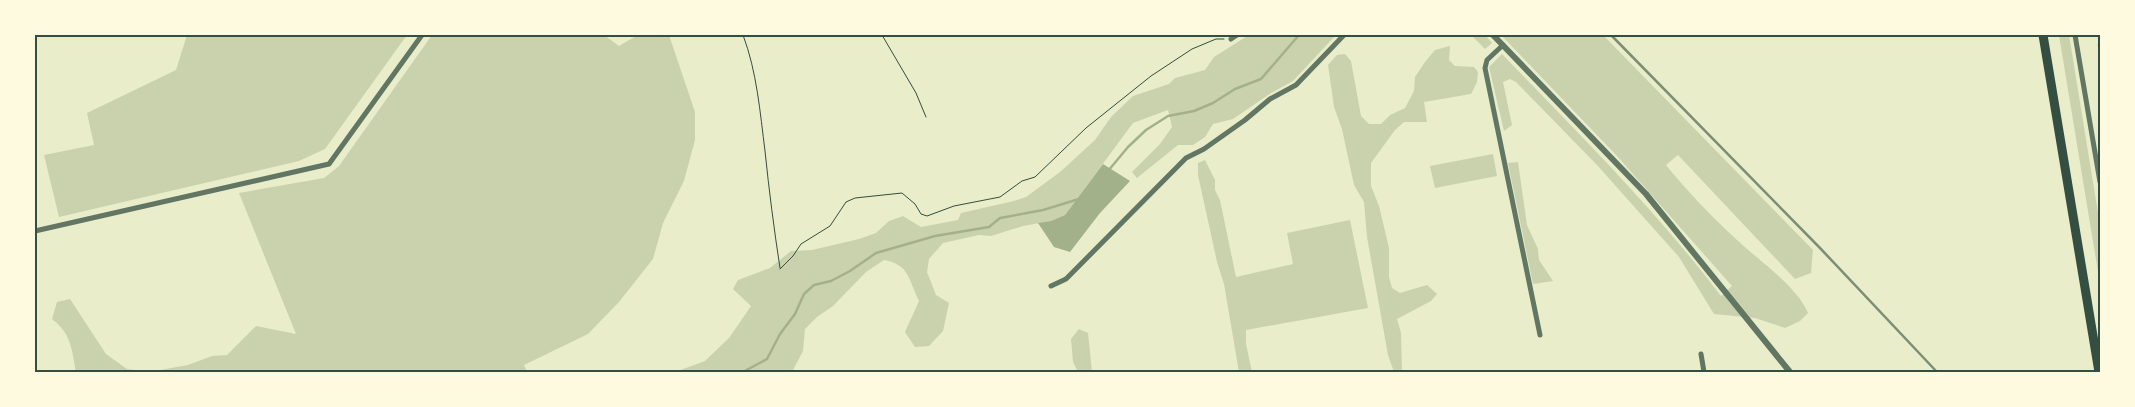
<svg xmlns="http://www.w3.org/2000/svg" width="2135" height="407" font-family="Manrope,sans-serif">
	<style>
		.green { fill: #cad2ad }
		.water { fill: #a3b18a }
		.lines { fill: none; stroke-linecap: round; stroke-linejoin: round }
		.stream { stroke: #a3b18a; stroke-width: 2.5 }
		.path { stroke: #344e41; stroke-width: 1 }
		.service { stroke: #617663; stroke-width: 2.5 }
		.minor { stroke: #617663; stroke-width: 5 }
		.tertiary { stroke: #617663; stroke-width: 6 }
		.trunk { stroke: #344e41; stroke-width: 9 }
		.rail { stroke: #7c8e77; stroke-width: 2.5 }
		.neatline { fill: none; stroke: #344e41; stroke-width: 2 }
	</style>
	<rect width="100%" height="100%" fill="#e9edc9"/>
	<!-- green -->
	<g class="green">
		<polygon points="187,35 407,35 325,149 299,161 59,217 44,155 94,145 87,113 176,70"/>
		<path d="M432,35H604L619,46L638,35H669L695,112V140L684,181L663,223L653,259L619,302L588,334L524,365L527,372H76C72,350 71,333 52,319L57,302L70,299L106,354L127,369L149,372L188,365L212,356L227,355L256,326L296,334L239,193L324,178L339,166Z"/>
		<path d="M1249,35H1336L1293,81L1271,93L1233,119L1213,124L1205,137L1193,145H1178L1137,178L1132,172L1160,144L1172,127L1168,110L1133,123L1065,215L1051,221L1023,226L991,236L979,235L943,243L929,259L927,272L936,295L949,303L943,331L929,346L915,347L905,332L919,301C908,279 910,265 884,260L866,272L833,306L817,317L805,329L803,351L792,372H675L705,361L729,338L751,306L733,289L738,280L770,268L791,251L812,250L859,239L876,233L889,221L903,216L921,227L958,220L961,213L1014,201L1026,197L1060,172L1095,140L1111,117L1133,96L1169,84L1175,78L1205,70L1214,57Z"/>
		<polygon points="1471,35 1485,35 1492,43 1485,49"/>
		<path d="M1501,35H1603L1813,250L1811,273L1795,279L1678,155L1666,165C1687,191 1712,217 1737,240C1758,260 1797,286 1808,313L1800,321L1785,328L1755,318L1714,314L1679,257L1597,165L1516,82L1510,79L1503,82L1512,125L1504,131L1489,67L1502,54C1578,133 1655,209 1721,296L1732,286L1617,156Z"/>
		<polygon points="2059,35 2069,35 2100,225 2100,284"/>
		<polygon points="1450,46 1449,60 1455,66 1474,67 1478,72 1477,82 1471,94 1424,102 1427,122 1404,122 1395,130 1371,163 1371,186 1379,206 1389,248 1389,277 1392,288 1400,293 1427,285 1437,294 1431,301 1397,319 1401,333 1402,372 1394,372 1388,355 1367,237 1364,202 1354,185 1342,129 1334,107 1328,65 1337,55 1345,54 1351,61 1361,116 1369,124 1381,124 1390,115 1405,108 1414,91 1415,77 1425,62 1435,50"/>
		<polygon points="1493,154 1497,176 1435,188 1430,166"/>
		<polygon points="1205,160 1215,180 1215,190 1220,200 1236,277 1293,264 1287,233 1350,220 1368,308 1246,330 1246,344 1252,372 1239,372 1224,284 1217,262 1198,175 1198,163"/>
		<polygon points="1518,162 1527,225 1538,249 1539,260 1553,281 1533,284 1508,163"/>
		<polygon points="1079,329 1088,333 1092,372 1078,372 1073,362 1071,339"/>
	</g>
	<!-- water -->
	<polygon class="water" points="1103,164 1130,181 1100,213 1070,252 1054,247 1038,223 1051,221 1065,215"/>
	<g class="lines">
		<!-- stream -->
		<g class="stream">
			<polyline points="1108,171 1128,147 1146,130 1168,116 1194,111 1213,103 1235,89 1261,79 1299,35"/>
			<polyline points="743,372 767,359 780,334 795,314 804,294 814,285 831,281 850,271 876,253 935,236 989,227 1000,218 1043,210 1079,199"/>
		</g>
		<!-- path -->
		<g class="path">
			<path d="M743,35C757,72 760,112 765,151C769,190 774,229 780,268"/>
			<polyline points="882,35 916,93 926,117"/>
			<polyline points="780,269 793,256 801,244 830,226 846,202 855,198 902,193 915,204 921,214 927,216 954,206 1000,197 1022,181 1035,177 1086,128 1151,76 1192,49 1216,39 1224,39"/>
		</g>
		<!-- service -->
		<polyline class="service" points="2099,45 2100,51"/>
		<!-- minor -->
		<g class="minor">
			<polyline points="2075,35 2100,182"/>
			<polyline points="1231,39 1237,35"/>
			<polyline points="1503,45 1487,60 1485,68 1540,335"/>
			<polyline points="35,231 329,164 422,35"/>
			<polyline points="1051,286 1066,279 1186,158 1204,149 1245,120 1270,99 1296,85 1344,35"/>
			<polyline points="1701,354 1704,372"/>
		</g>
		<!-- tertiary -->
		<polyline class="tertiary" points="1493,35 1646,194 1790,372"/>
		<!-- trunk -->
		<polyline class="trunk" points="2043,35 2099,372"/>
		<!-- rail -->
		<polyline class="rail" points="1611,35 1820,248 1937,372"/>
	</g>
	<!-- border -->
	<rect width="2135" height="407" fill="none" stroke="#fefae0" stroke-width="72"/>
	<rect x="36" y="36" width="2063" height="335" class="neatline"/>
</svg>
